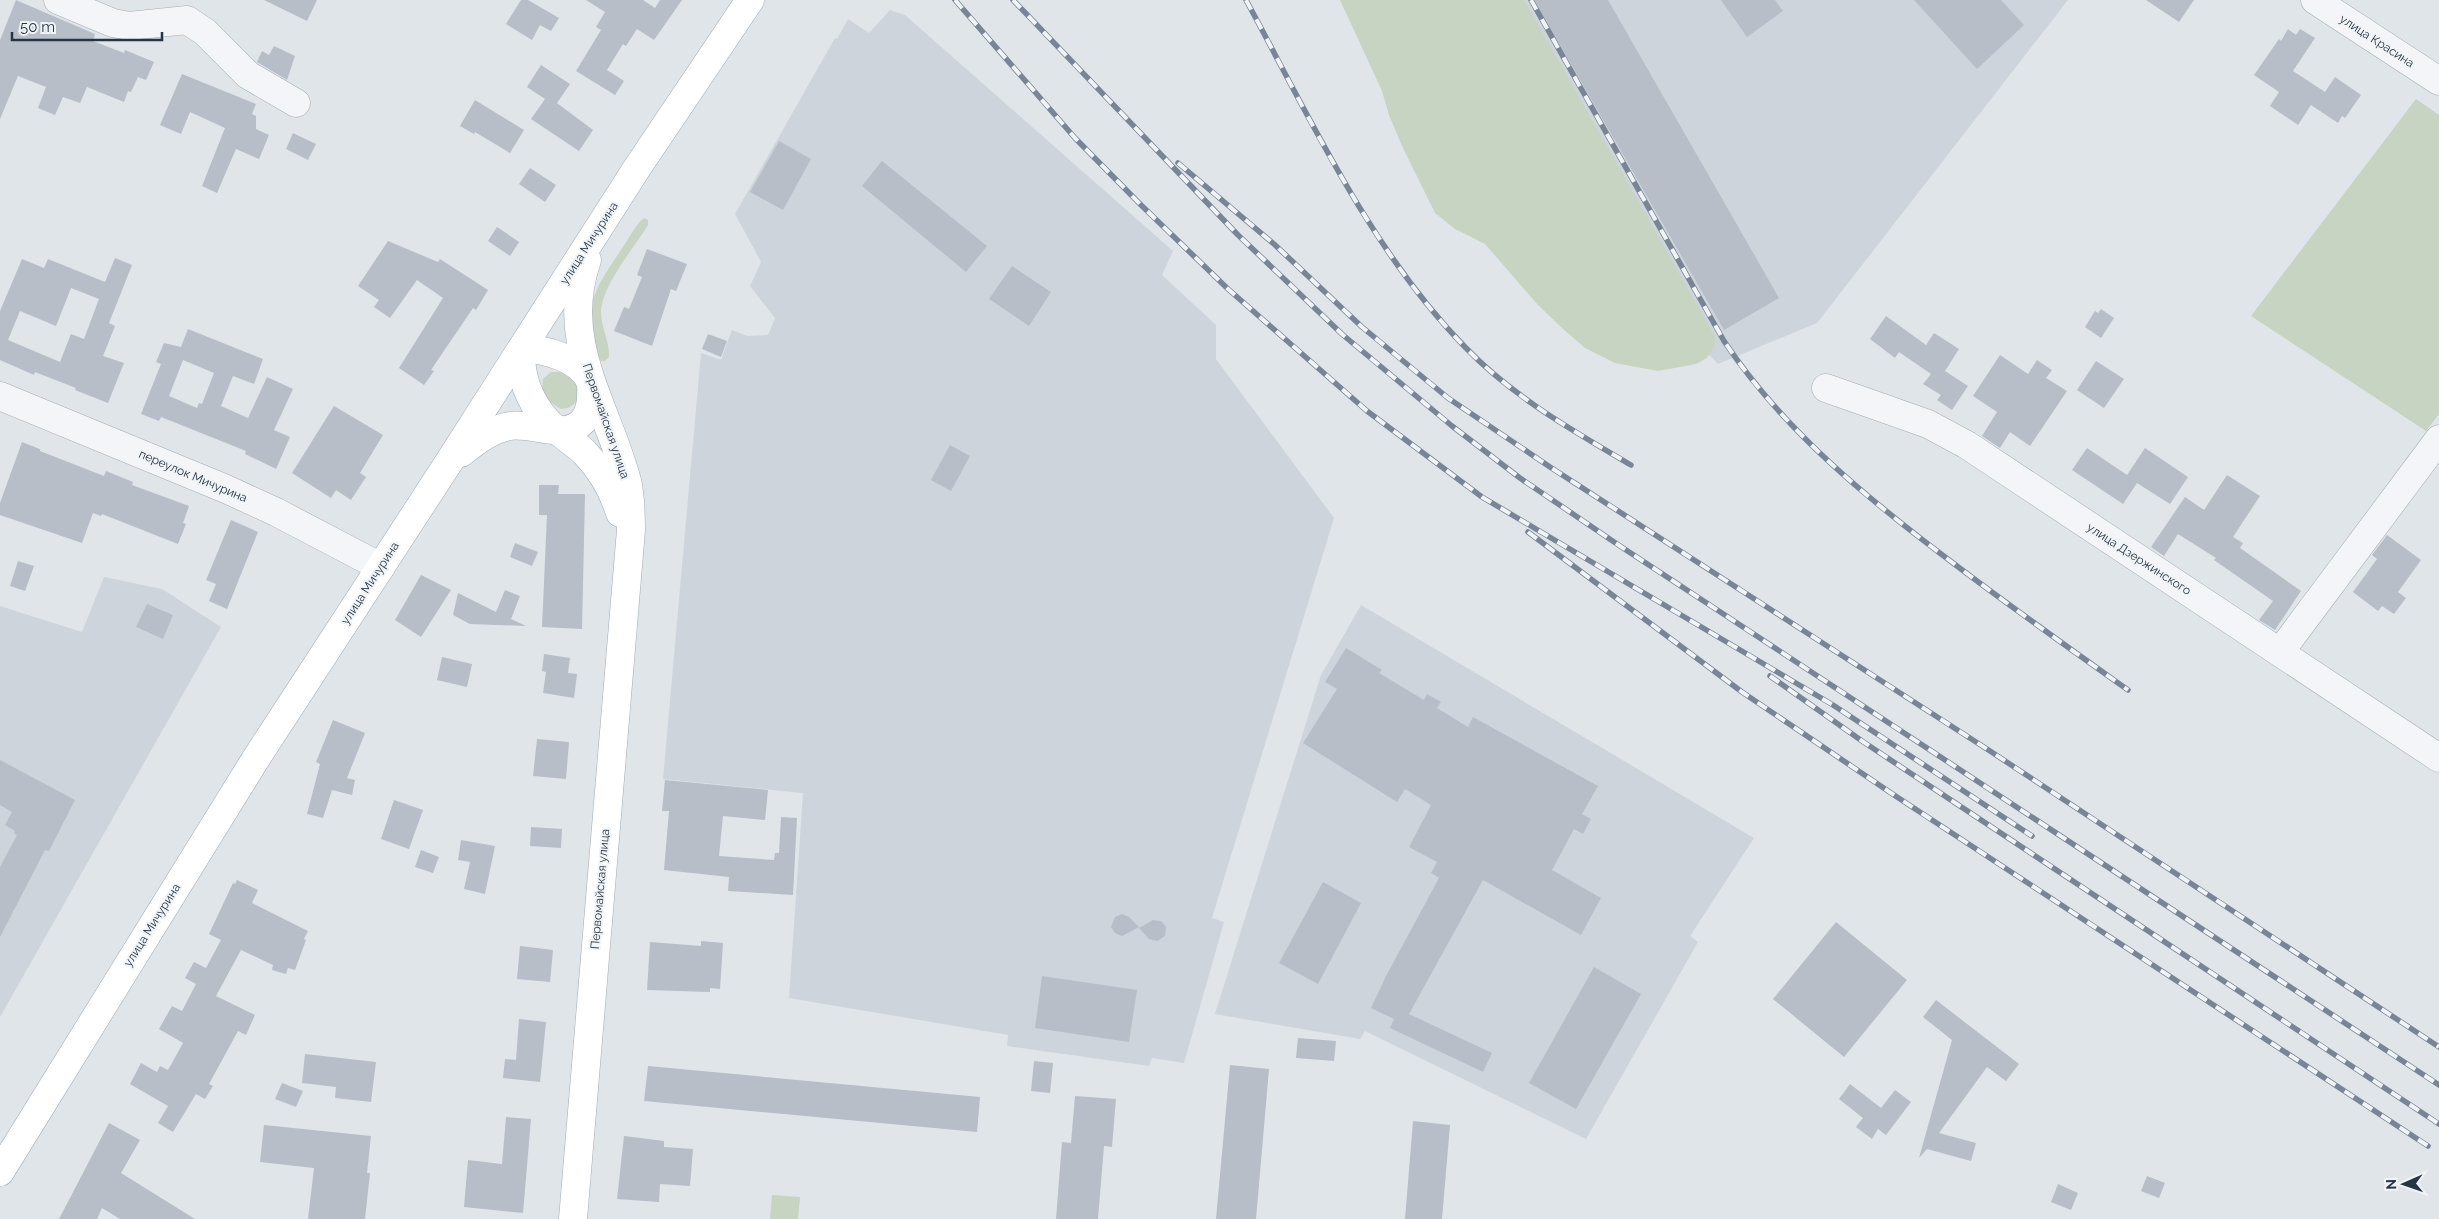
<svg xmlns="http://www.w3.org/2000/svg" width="2439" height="1219" font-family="Raleway,sans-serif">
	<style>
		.built { fill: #ced4dc }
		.green { fill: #c7d4c1 }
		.building { fill: #b7bec8; fill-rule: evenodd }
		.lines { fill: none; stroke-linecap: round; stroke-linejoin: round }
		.minor-casing { stroke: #a5acb5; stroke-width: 29 }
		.major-casing { stroke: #9faab6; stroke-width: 29 }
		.minor { stroke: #f3f5f8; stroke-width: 28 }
		.major { stroke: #fff; stroke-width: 28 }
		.rail-casing { stroke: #798595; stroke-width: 5.5 }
		.rail { stroke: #f0f4f7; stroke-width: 4; stroke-dasharray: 11; stroke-linecap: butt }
		.labels { text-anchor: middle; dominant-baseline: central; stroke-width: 4; stroke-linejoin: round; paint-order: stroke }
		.street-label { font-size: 12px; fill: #283443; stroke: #f0f4f7 }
	</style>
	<rect width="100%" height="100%" fill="#e0e5ea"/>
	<!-- built -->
	<g class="built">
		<polygon points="1502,0 2068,0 1817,323 1718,364 1693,338"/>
		<polygon points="890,10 905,15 1173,251 1162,275 1216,325 1216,359 1334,518 1212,918 1224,922 1184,1063 1152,1058 1149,1066 1007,1046 1008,1035 789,998 803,793 663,779 701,353 721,360 732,330 747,336 768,335 775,318 750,286 761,262 735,214 835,38 837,39 848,19 869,33"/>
		<polygon points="104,577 162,589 221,627 0,1017 0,606 82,632"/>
		<polygon points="1361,605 1754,838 1690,936 1698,942 1586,1139 1365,1031 1360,1039 1215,1014 1321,675"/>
	</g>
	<!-- green -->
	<g class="green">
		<polygon points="1340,0 1524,0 1716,338 1714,347 1707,358 1696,364 1658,371 1615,363 1585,348 1562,328 1538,305 1485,244 1455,229 1435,213 1402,146 1389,115 1382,91"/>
		<polygon points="2416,99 2439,115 2439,414 2426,431 2251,316"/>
		<path d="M644,218L648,220V225C634,248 602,285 601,312C601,328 610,342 609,357L605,361H601L597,358C585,303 591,295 621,250C628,240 635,225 644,218Z"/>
		<path d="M551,372H561C576,381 579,384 577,402L568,408L561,409L548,401L542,389L543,379Z"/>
		<polygon points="772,1195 800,1197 798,1219 770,1219"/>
	</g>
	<!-- building -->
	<g class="building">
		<polygon points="16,0 95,34 93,41 124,53 125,50 154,62 146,80 138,77 131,92 128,91 124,102 87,87 80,103 63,97 55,115 38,108 46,87 18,76 0,119 0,40"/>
		<polygon points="264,0 317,0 307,21"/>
		<polygon points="521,0 528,0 559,18 551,31 540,25 532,40 506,24"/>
		<polygon points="586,0 643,0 655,8 660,0 682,0 654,40 637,29 626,46 623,44 607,70 624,81 615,95 576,71 601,30 596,27 605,12"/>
		<polygon points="1534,0 1608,0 1779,298 1724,330"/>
		<polygon points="1721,0 1775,0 1783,11 1747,37"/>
		<polygon points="1914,0 2001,0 2024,25 1977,69"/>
		<polygon points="2146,0 2194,0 2179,22"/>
		<polygon points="2288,29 2296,35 2300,29 2315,38 2293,71 2325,92 2335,77 2361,95 2345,118 2342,116 2338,123 2311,105 2298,125 2270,106 2279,92 2254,75 2279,39 2281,41"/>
		<polygon points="274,46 295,56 287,80 257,62 262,51 269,55"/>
		<polygon points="541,65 570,84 557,103 593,130 579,151 531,119 545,99 527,87"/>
		<polygon points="182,74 256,104 252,114 256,116 256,129 269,135 259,159 236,149 217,193 202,186 225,128 190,112 181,134 160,125"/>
		<polygon points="475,100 524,130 510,153 475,132 474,134 460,126"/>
		<polygon points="293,133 316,144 308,160 286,149"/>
		<polygon points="779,141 811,159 783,210 750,192"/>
		<polygon points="882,161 987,246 966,272 862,186"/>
		<polygon points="530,168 556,185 545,202 519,184"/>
		<polygon points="497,227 519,242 510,256 488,241"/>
		<polygon points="388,241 438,262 440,259 488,290 476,310 473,308 431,370 434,371 424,385 399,368 443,298 417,280 390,318 374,307 379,300 358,286"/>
		<polygon points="647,249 687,264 676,291 671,289 652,346 614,331 624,307 629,309 642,277 637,275"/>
		<path d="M115,258L132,265L109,323L115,326L103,356L124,363L108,403L75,390L76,388L35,372L34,375L0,360V311L22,259L44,268L48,259L105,282ZM71,288L99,299L84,339L71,334L60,362L8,340L20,311L56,326Z"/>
		<polygon points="1012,266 1051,292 1029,326 989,299"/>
		<polygon points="2101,309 2114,318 2101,338 2085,327 2095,311 2098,313"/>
		<polygon points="1886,316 1926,345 1934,333 1959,349 1945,371 1968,386 1952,410 1937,400 1941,395 1923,384 1931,374 1899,352 1895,358 1870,339"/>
		<path d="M188,329L263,359L254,384L233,376L221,406L248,418L267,377L293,389L274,430L290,437L276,469L245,454L246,451L161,417L159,421L141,414L161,364L156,362L164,343L181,347ZM183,360L214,373L202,404L199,403L197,408L169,396Z"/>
		<polygon points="708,334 727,341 721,357 702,349"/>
		<polygon points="2000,355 2028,374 2037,360 2052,370 2046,378 2067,391 2030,446 2010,432 2000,448 1982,436 1997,412 1973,396"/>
		<polygon points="2096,361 2124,379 2104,408 2077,390"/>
		<polygon points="334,406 383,435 360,473 366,477 351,500 336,490 331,498 292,473"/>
		<polygon points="22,442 40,449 40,451 104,476 106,471 133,482 132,485 189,506 183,523 186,524 178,544 102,514 101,516 93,513 82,543 0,515 0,503"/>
		<polygon points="950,445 970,456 951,491 931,480"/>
		<polygon points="2087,448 2127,475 2145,448 2188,477 2170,504 2137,483 2123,504 2072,470"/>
		<polygon points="2227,475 2260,496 2233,537 2243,543 2240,548 2301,591 2275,630 2259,620 2273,601 2214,560 2216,558 2178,534 2164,556 2151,547 2185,497 2204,510"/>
		<polygon points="539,485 559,485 558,494 585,494 582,629 542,627 547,515 539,515"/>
		<polygon points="231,520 258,532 227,609 209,601 216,584 206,580"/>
		<polygon points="2387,535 2421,560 2398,592 2406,598 2394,614 2382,606 2378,611 2353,592 2377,559 2372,555"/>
		<polygon points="515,543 538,552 532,566 510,557"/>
		<polygon points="18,561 34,566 25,591 10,586"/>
		<polygon points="421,575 451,590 421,637 395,620"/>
		<polygon points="505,590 520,596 511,619 526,626 470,624 453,615 458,593 496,612"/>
		<polygon points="147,604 173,615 163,639 136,627"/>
		<polygon points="1346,648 1382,670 1379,673 1424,700 1427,694 1441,702 1437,708 1468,727 1473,717 1598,786 1582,814 1591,819 1583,834 1574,829 1552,870 1601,898 1581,935 1483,880 1409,1014 1492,1053 1483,1072 1390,1028 1394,1019 1371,1008 1386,976 1439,878 1431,873 1437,862 1409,847 1431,805 1405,789 1397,802 1303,743 1337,689 1325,682"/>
		<polygon points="544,654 570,658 568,673 577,674 574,698 543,693 546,672 542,671"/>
		<polygon points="442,657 472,664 467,687 437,680"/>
		<polygon points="333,720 365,733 347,778 355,780 352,795 332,790 323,818 307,814 320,764 316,762"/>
		<polygon points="537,739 569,742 566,779 533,776"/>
		<polygon points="0,760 75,800 49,851 45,850 0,937 0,867 17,835 14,833 15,831 5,825 12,812 0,805"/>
		<polygon points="665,780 768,790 765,820 723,816 719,856 774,860 775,853 779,853 781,817 797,818 793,895 728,891 729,877 664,870 669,811 662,811"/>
		<polygon points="394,800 423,810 409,849 381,839"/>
		<polygon points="531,827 562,829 561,848 530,846"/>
		<polygon points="461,840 495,846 485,894 464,889 470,862 458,860"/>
		<polygon points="421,850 439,857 433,873 415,867"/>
		<polygon points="237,880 258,890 252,903 308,931 304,939 306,940 295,970 288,968 286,974 272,970 273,965 241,950 216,996 255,1015 246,1035 238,1031 209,1084 213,1086 205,1099 196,1094 173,1132 158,1123 168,1106 130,1084 141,1063 157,1072 160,1066 168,1070 183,1043 159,1029 172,1006 182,1011 196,984 185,978 194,962 206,968 221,940 209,934 233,883 235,884"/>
		<polygon points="1323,882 1361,903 1318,984 1279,963"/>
		<polygon points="1122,914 1129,917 1139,927 1122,936 1115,933 1111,927 1115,917"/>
		<polygon points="1153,920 1161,921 1166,927 1165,936 1157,941 1149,939 1139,928"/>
		<polygon points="1836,922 1907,980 1844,1057 1773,999"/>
		<polygon points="701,941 723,943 720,989 710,988 710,992 647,990 650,942 701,946"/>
		<polygon points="520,946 553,950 550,982 517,979"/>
		<polygon points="1594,967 1641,994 1576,1109 1529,1083"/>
		<polygon points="1042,976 1137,990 1129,1042 1035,1028"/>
		<polygon points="1936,1000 2019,1064 2006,1081 1987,1067 1939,1133 1976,1143 1971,1161 1927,1149 1919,1158 1952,1040 1923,1017"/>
		<polygon points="519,1019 546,1022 540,1082 503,1078 505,1059 516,1060"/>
		<polygon points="1298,1038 1336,1041 1334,1061 1296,1058"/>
		<polygon points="305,1054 376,1062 371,1102 335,1098 336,1087 302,1083"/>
		<polygon points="1034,1061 1053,1063 1050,1093 1031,1091"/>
		<polygon points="1230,1065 1269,1069 1256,1219 1216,1219"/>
		<polygon points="648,1066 980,1097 977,1132 644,1101"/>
		<polygon points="282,1083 303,1091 296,1107 275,1099"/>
		<polygon points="1850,1084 1881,1108 1895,1090 1911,1102 1886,1135 1878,1129 1872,1139 1856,1127 1863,1118 1839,1099"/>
		<polygon points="1075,1096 1116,1099 1112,1147 1104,1146 1098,1219 1056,1219 1062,1142 1071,1143"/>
		<polygon points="506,1117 531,1119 523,1213 464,1207 468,1160 502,1164"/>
		<polygon points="1413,1121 1450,1125 1442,1219 1405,1219"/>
		<polygon points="109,1123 140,1140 121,1173 195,1219 120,1219 102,1208 97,1219 59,1219"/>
		<polygon points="264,1125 371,1136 367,1173 370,1173 365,1219 308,1219 314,1168 260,1162"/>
		<polygon points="624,1136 664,1141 664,1147 693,1149 690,1186 660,1184 659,1202 617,1199"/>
		<polygon points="2147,1176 2165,1183 2159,1198 2141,1191"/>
		<polygon points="2058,1184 2078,1193 2071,1210 2051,1202"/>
	</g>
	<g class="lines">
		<defs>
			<g id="minor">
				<polyline points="58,0 113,23 129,26 187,20 205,32 248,75 296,103"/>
				<polyline points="2315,0 2439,81"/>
				<polyline points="1826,388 1928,424 1967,445 2439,758"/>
				<polyline points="0,396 226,489 276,512 381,567"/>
				<polyline points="2280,652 2439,439"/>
			</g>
			<g id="major">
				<path d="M521,350C520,382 533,411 558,431C567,439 577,445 585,453C602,471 613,490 620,513"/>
				<path d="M461,453C475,442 491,429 510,426C533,422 565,441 583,421C588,415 590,408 591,400C591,395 592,386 590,381C581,359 542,347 521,350"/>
				<polyline points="0,1172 255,760 449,462 637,168 750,0"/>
				<path d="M573,1219L631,530C631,514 631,497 627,481C607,405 558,342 587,260"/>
			</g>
		</defs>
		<!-- minor casing -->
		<use href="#minor" class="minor-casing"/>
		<!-- major casing -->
		<use href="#major" class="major-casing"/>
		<!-- minor -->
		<use href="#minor" class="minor"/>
		<!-- major -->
		<use href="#major" class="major"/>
		<defs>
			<g id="rail">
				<polyline points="955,0 1075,138 1141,205 1228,289 1367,411 1482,497 1833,705 2032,836"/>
				<polyline points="1013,0 1238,235 1343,335 1452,426 1520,478 1620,546 2439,1085"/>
				<path d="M1246,0C1310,118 1371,251 1465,347C1513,397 1572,430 1631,465"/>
				<path d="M1531,0L1724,341C1783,430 1869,500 1953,563C2011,607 2069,648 2128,690"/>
				<polyline points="1178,163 1274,244 1362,327 1448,398 1550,467 1990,751 2439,1047"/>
				<polyline points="1528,532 1742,692 1894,795 2428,1146"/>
				<polyline points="1770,676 1862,741 2439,1124"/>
			</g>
		</defs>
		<!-- rail casing -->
		<use href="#rail" class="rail-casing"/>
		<!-- rail -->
		<use href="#rail" class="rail"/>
	</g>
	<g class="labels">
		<!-- street labels -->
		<g class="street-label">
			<text transform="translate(2377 41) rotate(33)">улица Красина</text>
			<text transform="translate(589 243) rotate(-57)">улица Мичурина</text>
			<text transform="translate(606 421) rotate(71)">Первомайская улица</text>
			<text transform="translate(193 476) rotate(23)">переулок Мичурина</text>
			<text transform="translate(2139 559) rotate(33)">улица Дзержинского</text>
			<text transform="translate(370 583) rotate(-57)">улица Мичурина</text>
			<text transform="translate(600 889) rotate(-85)">Первомайская улица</text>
			<text transform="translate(152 925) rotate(-58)">улица Мичурина</text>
		</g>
	</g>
	<!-- north arrow -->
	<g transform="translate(2404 1184) rotate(268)" stroke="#f0f4f7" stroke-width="4" paint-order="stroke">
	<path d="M0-4L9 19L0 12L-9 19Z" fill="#283443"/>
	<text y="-8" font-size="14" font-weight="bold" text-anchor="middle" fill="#283443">N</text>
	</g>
	<!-- scale -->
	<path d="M12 32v8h150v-8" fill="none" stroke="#283443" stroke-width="2.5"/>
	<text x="20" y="32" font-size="15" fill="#283443" stroke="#f0f4f7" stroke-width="4" paint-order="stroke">50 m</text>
</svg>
